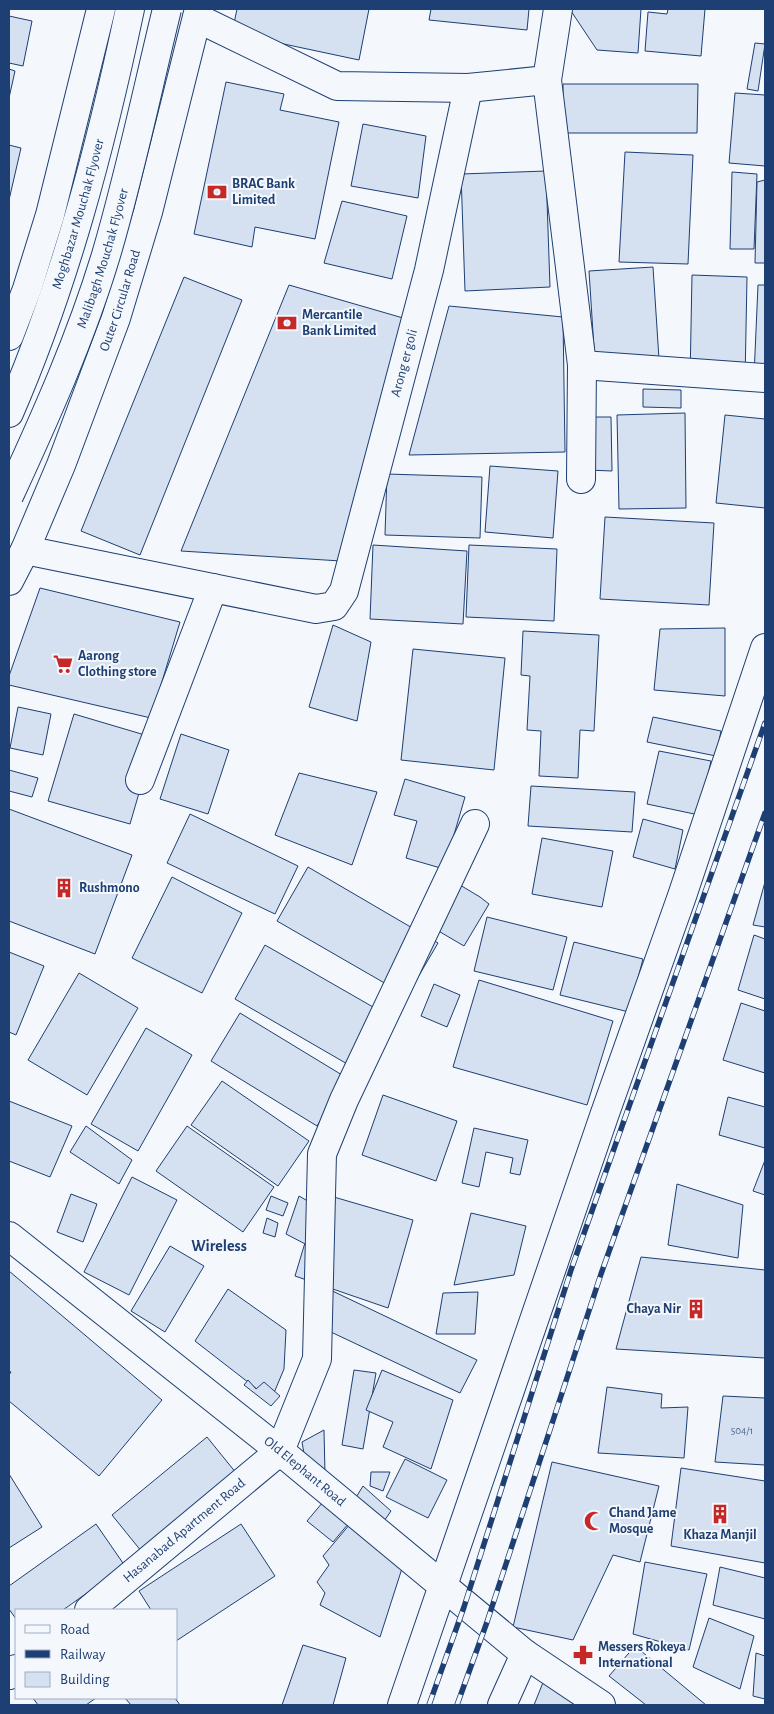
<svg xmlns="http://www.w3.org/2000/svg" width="774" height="1714" font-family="'Alegreya Sans',sans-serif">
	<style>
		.building { fill: #d5e0f0; stroke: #1d3f73 }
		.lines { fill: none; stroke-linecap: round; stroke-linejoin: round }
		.minor-casing { stroke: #1d3f73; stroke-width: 30 }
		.major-casing { stroke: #1d3f73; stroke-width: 30 }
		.minor { stroke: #f4f7fb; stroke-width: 28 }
		.major { stroke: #f4f7fb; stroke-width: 28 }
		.rail-casing { stroke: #1d3f73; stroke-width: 5.5 }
		.rail { stroke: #f4f7fb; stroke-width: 4; stroke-dasharray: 11; stroke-linecap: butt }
		.major-bridge-casing { stroke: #1d3f73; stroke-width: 30; stroke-linecap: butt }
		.major-bridge { stroke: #f4f7fb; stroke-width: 28 }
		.labels { text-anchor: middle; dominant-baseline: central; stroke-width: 4; stroke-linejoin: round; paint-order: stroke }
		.number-label { font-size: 11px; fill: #4b6792 }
		.poi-label { font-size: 14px; font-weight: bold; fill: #1d3f73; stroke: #f4f7fb; text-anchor: start }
		.street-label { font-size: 14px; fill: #1d3f73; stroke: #f4f7fb }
		.quarter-label { font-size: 16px; font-weight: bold; fill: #1d3f73; stroke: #f4f7fb }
	</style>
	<rect width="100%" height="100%" fill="#f4f7fb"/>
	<!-- building -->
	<g class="building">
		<polygon points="237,9 369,9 359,60 232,33"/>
		<polygon points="431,9 529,9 527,30 429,20"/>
		<polygon points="571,9 641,9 638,53 597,50 571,11"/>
		<polygon points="668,9 705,9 701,56 645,51 648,12 667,14"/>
		<polygon points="9,16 32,21 23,66 9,63"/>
		<polygon points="755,43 765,44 758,91 747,89"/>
		<polygon points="9,69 15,71 9,98"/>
		<polygon points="226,82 284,94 280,110 339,122 315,239 255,227 252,247 194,234"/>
		<polygon points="563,84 698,84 697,133 563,133"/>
		<polygon points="735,93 765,95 765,166 729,163"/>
		<polygon points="363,124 426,136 418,198 351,186"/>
		<polygon points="9,145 21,148 9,200"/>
		<polygon points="625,152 693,155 688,264 619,262"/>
		<polygon points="546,171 550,287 465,291 461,174"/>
		<polygon points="732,172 757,174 754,249 730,249"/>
		<polygon points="765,180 765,263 755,263 757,182"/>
		<polygon points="342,201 407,216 392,279 324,263"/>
		<polygon points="653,267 659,359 595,364 589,271"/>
		<polygon points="692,275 747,277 745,381 690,380"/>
		<polygon points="184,277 242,300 140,555 81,531"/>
		<polygon points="289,285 410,320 341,561 181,551"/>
		<polygon points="758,285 765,285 765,376 754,376"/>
		<polygon points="449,306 563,317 565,452 409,455"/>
		<polygon points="643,389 681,390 681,408 643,407"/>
		<polygon points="685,413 686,508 619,509 617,415"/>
		<polygon points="725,415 765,419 765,508 716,503"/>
		<polygon points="588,417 611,417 612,471 587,470"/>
		<polygon points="490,466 558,471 553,538 485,532"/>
		<polygon points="387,474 482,477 480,538 385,535"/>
		<polygon points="605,517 714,523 709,605 600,599"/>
		<polygon points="373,545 467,551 463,624 370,619"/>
		<polygon points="469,545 557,549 554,621 466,617"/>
		<polygon points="40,588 180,622 151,718 9,685 9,676"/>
		<polygon points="333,625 371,642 357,721 309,707"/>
		<polygon points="725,628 725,696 654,690 660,629"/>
		<polygon points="523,631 599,635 594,731 580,730 578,778 539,776 541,731 527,730 530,676 521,675"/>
		<polygon points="413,649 505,658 494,770 401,760"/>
		<polygon points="18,707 51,714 43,755 10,748"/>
		<polygon points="74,714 155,738 130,824 48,801"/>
		<polygon points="653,717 721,731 716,756 647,742"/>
		<polygon points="181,734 229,750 208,814 160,799"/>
		<polygon points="659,751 711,761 699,815 647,804"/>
		<polygon points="9,770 38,778 32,797 9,791"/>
		<polygon points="299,773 377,792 352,865 275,835"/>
		<polygon points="405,779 465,797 444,869 406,858 417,821 394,815"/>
		<polygon points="531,786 635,792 632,832 528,826"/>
		<polygon points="9,809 132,855 95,954 9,921"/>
		<polygon points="190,814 298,866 275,914 167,863"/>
		<polygon points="643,819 683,830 675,869 633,857"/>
		<polygon points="542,838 613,851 602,907 532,894"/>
		<polygon points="308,867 438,943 407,996 277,921"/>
		<polygon points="172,877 242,913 202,993 132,958"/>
		<polygon points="455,882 480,897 489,904 464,946 430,926"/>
		<polygon points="765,882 765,927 753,925"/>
		<polygon points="487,917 567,937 553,990 474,971"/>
		<polygon points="754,935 765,939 765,999 738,990"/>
		<polygon points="574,942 643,959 629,1012 560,995"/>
		<polygon points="265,945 380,1011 349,1065 235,999"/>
		<polygon points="9,952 44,966 16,1035 9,1032"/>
		<polygon points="79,973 138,1008 87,1095 28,1060"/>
		<polygon points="479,980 613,1021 587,1105 453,1067"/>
		<polygon points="434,984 460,995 447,1027 421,1016"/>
		<polygon points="741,1003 765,1011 765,1073 723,1060"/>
		<polygon points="240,1013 347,1078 317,1126 211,1061"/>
		<polygon points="146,1028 192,1055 138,1151 91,1124"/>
		<polygon points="222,1081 309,1141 278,1186 191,1125"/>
		<polygon points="383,1095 457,1121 436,1181 362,1155"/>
		<polygon points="728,1097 765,1107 765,1148 719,1135"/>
		<polygon points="9,1101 72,1126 50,1177 9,1161"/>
		<polygon points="86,1126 132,1160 119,1184 70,1152"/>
		<polygon points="187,1126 274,1187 243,1232 156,1171"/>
		<polygon points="474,1128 528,1140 520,1175 510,1173 513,1158 486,1152 479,1187 462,1183"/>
		<polygon points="765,1160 765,1195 753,1191"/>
		<polygon points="132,1177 177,1200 129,1295 84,1272"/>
		<polygon points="677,1184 743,1205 738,1258 668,1245"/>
		<polygon points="320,1193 413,1220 388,1308 295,1276"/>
		<polygon points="71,1194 97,1204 83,1242 57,1232"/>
		<polygon points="271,1196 288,1203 283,1216 266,1210"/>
		<polygon points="299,1196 325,1211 311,1247 286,1234"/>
		<polygon points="471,1213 526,1226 514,1275 454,1285"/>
		<polygon points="267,1218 278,1223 275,1237 263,1233"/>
		<polygon points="170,1246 204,1266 165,1332 131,1311"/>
		<polygon points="641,1257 765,1270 765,1358 616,1349"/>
		<polygon points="9,1271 162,1400 99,1476 9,1401 9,1375 11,1372 9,1371"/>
		<polygon points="322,1286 477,1360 460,1393 314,1324"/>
		<polygon points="228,1289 286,1330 284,1369 271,1400 195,1341"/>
		<polygon points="478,1292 475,1334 436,1334 443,1293"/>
		<polygon points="354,1370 376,1373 363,1449 342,1445"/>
		<polygon points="382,1370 453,1400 431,1469 383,1447 393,1422 366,1410"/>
		<polygon points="248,1380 256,1389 264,1382 280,1396 271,1406 244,1385"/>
		<polygon points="607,1387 662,1394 661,1408 688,1407 684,1458 598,1453"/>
		<polygon points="723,1396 765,1398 765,1465 715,1462"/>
		<polygon points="324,1430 325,1474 308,1476 302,1442"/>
		<polygon points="207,1437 241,1479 146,1557 112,1515"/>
		<polygon points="405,1459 447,1480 428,1518 386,1497"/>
		<polygon points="552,1462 659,1486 640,1562 613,1555 573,1640 513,1627"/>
		<polygon points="681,1468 765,1481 765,1563 671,1546"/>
		<polygon points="371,1472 390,1472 383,1491 370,1486"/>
		<polygon points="9,1474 42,1527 9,1548"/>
		<polygon points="363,1486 391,1511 382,1524 355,1499"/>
		<polygon points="323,1502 349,1523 333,1542 307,1521"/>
		<polygon points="356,1517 405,1559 380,1637 320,1605 325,1593 317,1582 329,1565 323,1556"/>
		<polygon points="96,1524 125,1566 63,1610 16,1610 16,1619 9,1609 9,1586"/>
		<polygon points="241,1524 275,1576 176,1641 176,1610 151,1610 139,1591"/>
		<polygon points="645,1562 707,1574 689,1650 633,1634"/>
		<polygon points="720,1567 765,1578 765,1619 713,1605"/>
		<polygon points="709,1618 754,1636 740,1689 693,1667"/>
		<polygon points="303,1645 346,1658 333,1705 282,1705"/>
		<polygon points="635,1646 706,1705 646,1705 609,1676"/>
		<polygon points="756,1653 765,1656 765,1699 753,1696"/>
		<polygon points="544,1680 601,1705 534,1705"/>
		<polygon points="33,1698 96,1698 86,1705 38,1705"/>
		<polygon points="125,1698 175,1698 180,1705 131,1705"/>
	</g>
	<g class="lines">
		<defs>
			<g id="minor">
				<polyline points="558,9 547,80 582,365 581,479"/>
				<polyline points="197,18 337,86 468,88 547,80"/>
				<polyline points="582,365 765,378"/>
				<path id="s1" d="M25,550L316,609L334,606L344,591L429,270L468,88"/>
				<polyline points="140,780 213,588"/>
				<path id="s2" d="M9,1236L280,1451L525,1654L601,1705"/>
				<path id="s3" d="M89,1610L280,1451L317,1359L322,1154L344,1100L475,824"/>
				<polyline points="9,1675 16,1669"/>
				<polyline points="402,1705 604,1116 682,896 765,648"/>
				<polyline points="502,1705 525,1654"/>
			</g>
			<g id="major">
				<polyline points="9,336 27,289 50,215 101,9"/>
				<path id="s4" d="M9,413C65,284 101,146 130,9"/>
				<path id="s5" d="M9,581L25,550L61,465L116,318L148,212L199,9"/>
			</g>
		</defs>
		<!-- minor casing -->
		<use href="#minor" class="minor-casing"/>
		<!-- major casing -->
		<use href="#major" class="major-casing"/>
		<!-- minor -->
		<use href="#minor" class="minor"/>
		<!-- major -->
		<use href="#major" class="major"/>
		<defs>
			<g id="rail">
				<polyline points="429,1705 464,1607 571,1270 765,723"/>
				<polyline points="457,1705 487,1622 601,1274 765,813"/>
			</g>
		</defs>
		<!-- rail casing -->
		<use href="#rail" class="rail-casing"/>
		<!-- rail -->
		<use href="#rail" class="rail"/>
		<defs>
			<g id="major-bridge">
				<path id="s6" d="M9,496C45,418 81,338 106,255C130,174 147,91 167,9"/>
			</g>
		</defs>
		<!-- major-bridge casing -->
		<use href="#major-bridge" class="major-bridge-casing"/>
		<!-- major-bridge -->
		<use href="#major-bridge" class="major-bridge"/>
	</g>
	<!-- icons -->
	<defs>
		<symbol id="bank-bare" viewBox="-9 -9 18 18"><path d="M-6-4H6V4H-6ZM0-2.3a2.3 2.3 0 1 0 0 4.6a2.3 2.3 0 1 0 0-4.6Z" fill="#c62828" stroke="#f4f7fb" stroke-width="2.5" paint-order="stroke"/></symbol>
		<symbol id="supermarket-bare" viewBox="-9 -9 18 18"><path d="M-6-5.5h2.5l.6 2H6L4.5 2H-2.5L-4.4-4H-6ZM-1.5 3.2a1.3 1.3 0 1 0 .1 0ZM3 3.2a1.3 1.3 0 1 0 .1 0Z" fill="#c62828" stroke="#f4f7fb" stroke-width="2.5" paint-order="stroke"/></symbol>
		<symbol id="building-bare" viewBox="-9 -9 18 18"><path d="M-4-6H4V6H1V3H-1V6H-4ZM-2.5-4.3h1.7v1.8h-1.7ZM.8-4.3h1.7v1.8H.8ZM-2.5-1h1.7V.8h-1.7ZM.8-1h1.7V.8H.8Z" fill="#c62828" stroke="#f4f7fb" stroke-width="2.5" paint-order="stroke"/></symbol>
		<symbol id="mosque-bare" viewBox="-9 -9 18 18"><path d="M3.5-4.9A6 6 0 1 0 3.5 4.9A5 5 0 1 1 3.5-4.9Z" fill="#c62828" stroke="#f4f7fb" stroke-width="2.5" paint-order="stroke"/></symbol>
		<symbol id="pharmacy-bare" viewBox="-9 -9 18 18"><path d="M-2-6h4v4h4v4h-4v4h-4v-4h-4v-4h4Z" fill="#c62828" stroke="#f4f7fb" stroke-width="2.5" paint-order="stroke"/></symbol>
	</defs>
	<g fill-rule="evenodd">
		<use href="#bank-bare" x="203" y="178" width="28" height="28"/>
		<use href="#bank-bare" x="273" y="309" width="28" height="28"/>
		<use href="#supermarket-bare" x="49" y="650" width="28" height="28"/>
		<use href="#building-bare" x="50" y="874" width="28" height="28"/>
		<use href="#building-bare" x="682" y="1295" width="28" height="28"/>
		<use href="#building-bare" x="706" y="1500" width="28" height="28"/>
		<use href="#mosque-bare" x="580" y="1507" width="28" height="28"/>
		<use href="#pharmacy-bare" x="569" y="1641" width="28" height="28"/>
	</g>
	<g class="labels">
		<!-- number labels -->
		<g class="number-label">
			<text x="742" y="1430">504/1</text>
		</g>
		<!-- poi labels -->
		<g class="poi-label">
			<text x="232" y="184">BRAC Bank<tspan x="232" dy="16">Limited</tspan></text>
			<text x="302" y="315">Mercantile<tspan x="302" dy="16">Bank Limited</tspan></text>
			<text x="78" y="656">Aarong<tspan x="78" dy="16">Clothing store</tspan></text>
			<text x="79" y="888">Rushmono</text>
			<text x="681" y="1309" text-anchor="end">Chaya Nir</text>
			<text x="609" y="1513">Chand Jame<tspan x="609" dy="16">Mosque</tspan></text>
			<text x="720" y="1535" text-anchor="middle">Khaza Manjil</text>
			<text x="598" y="1647">Messers Rokeya<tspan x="598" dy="16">International</tspan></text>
		</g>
		<!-- street labels -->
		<g class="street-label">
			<text stroke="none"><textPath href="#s4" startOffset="211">Moghbazar Mouchak Flyover</textPath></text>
			<text stroke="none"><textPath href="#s6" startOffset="256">Malibagh Mouchak Flyover</textPath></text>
			<text stroke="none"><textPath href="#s5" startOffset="302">Outer Circular Road</textPath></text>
			<text stroke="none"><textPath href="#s1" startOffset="569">Arong er goli</textPath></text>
			<text stroke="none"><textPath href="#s2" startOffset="378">Old Elephant Road</textPath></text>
			<text stroke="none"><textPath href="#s3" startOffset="124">Hasanabad Apartment Road</textPath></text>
		</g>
		<!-- quarter labels -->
		<g class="quarter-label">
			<text x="219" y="1246">Wireless</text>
		</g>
	</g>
	<!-- border -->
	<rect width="774" height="1714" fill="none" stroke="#1d3f73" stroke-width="20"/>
	<!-- legend -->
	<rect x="15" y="1609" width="162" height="90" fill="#f4f7fb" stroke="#9eadc5"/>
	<rect x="25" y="1625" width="25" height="8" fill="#f4f7fb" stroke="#9eadc5"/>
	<text x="60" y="1634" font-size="15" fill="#1d3f73">Road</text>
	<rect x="25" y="1650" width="25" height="8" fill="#1d3f73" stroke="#9eadc5"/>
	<text x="60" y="1659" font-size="15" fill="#1d3f73">Railway</text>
	<rect x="25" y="1672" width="25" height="15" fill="#d5e0f0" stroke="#9eadc5"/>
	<text x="60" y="1684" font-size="15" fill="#1d3f73">Building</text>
</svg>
